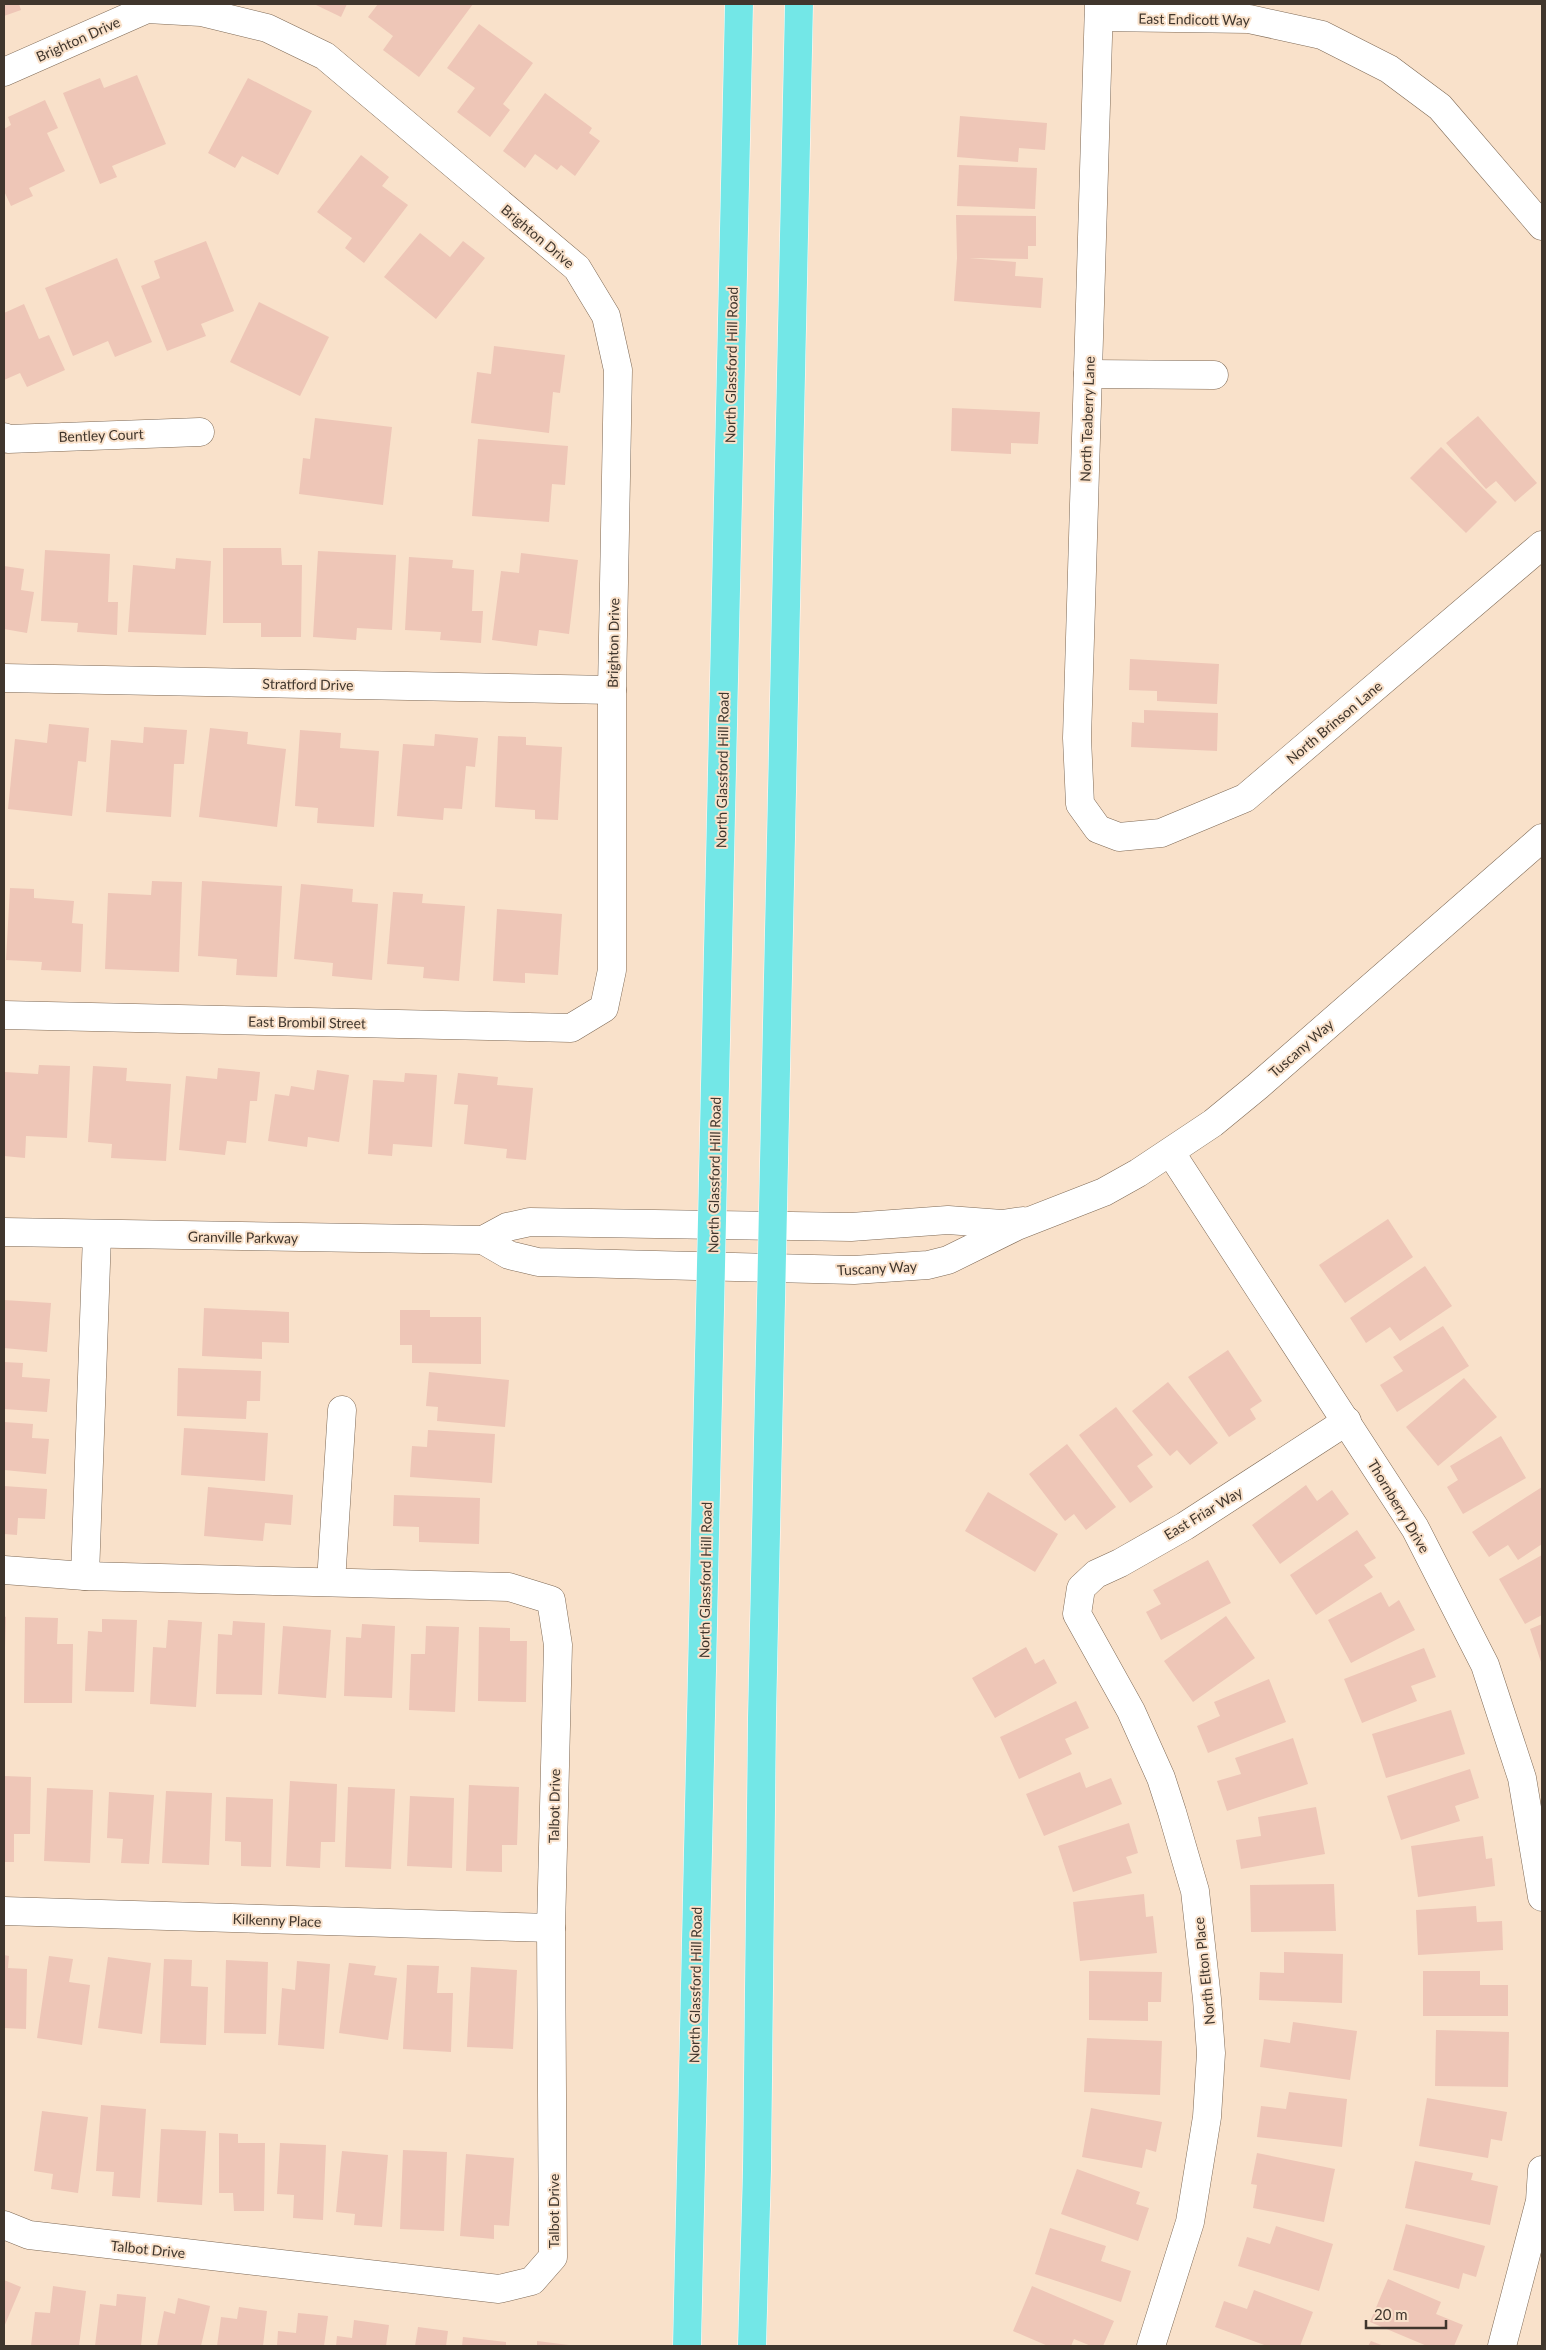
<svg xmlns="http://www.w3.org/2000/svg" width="1546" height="2350" font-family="Lato,sans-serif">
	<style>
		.building { fill: #eec6b7 }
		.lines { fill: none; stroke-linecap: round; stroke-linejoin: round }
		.minor-casing { stroke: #7e6955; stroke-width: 29 }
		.major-casing { stroke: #fff; stroke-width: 29 }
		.minor { stroke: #fff; stroke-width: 28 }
		.major { stroke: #73e7e7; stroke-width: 28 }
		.labels { text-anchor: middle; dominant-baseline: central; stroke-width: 4; stroke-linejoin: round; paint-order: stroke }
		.street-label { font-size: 14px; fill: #40362d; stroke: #f9e1ca }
	</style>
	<rect width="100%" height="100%" fill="#f9e1ca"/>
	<!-- building -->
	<g class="building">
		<polygon points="4,4 19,4 21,10 4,16"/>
		<polygon points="314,4 347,4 341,17"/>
		<polygon points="378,4 473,4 419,77 383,50 393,36 368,17"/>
		<polygon points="479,24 533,63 503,104 510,110 490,137 457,112 475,88 447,68"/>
		<polygon points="137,75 166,144 112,166 117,177 100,184 63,93 100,78 104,88"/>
		<polygon points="248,78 312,111 278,175 242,156 235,168 208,153"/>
		<polygon points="545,93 592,128 589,133 600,141 575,176 561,165 557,170 535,154 525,168 503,151"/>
		<polygon points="45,100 58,128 47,133 65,171 29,188 33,196 11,206 4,191 4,129 11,125 8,117"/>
		<polygon points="960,116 1047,123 1045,150 1019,148 1018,162 957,157"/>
		<polygon points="361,155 389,177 382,186 408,205 364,263 345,248 352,238 317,212"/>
		<polygon points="959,165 1037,168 1035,209 957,206"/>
		<polygon points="956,215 1036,216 1036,246 1028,246 1028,259 969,258 1016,262 1015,276 1043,278 1041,308 954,301 957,258"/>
		<polygon points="420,233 450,257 463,241 485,258 436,319 384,277"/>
		<polygon points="206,241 234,311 201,324 206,336 167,351 141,286 160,278 154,261"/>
		<polygon points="117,258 152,342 115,357 108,341 73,356 45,288"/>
		<polygon points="259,302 329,337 300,396 230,362"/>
		<polygon points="24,304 39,339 49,335 65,370 27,387 20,373 4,380 4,313"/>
		<polygon points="494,346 565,355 560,393 553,392 549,433 471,423 477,372 491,374"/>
		<polygon points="952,408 1040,412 1038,444 1011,443 1011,454 951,451"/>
		<polygon points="1478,416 1537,483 1515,502 1496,481 1486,489 1446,443"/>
		<polygon points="315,418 392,427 383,505 299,494 303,458 310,459"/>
		<polygon points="478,439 568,446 565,485 552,484 549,522 472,516"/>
		<polygon points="1441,447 1497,502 1466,533 1410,478"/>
		<polygon points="223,548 281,548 282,565 302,565 301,637 261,637 261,623 223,623"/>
		<polygon points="45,550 110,554 108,602 118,602 117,635 77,632 78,623 41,621"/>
		<polygon points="318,551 396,555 392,630 357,628 356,640 313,637"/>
		<polygon points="521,553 578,560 569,634 539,630 537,646 492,640 501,571 519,573"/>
		<polygon points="409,557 453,560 452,568 474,570 472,611 483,611 481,643 440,640 441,632 405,630"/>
		<polygon points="176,558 211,561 206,635 128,632 133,565 175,569"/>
		<polygon points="4,566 24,569 21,590 34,592 27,633 4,629"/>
		<polygon points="1130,659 1219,664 1217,704 1157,701 1157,691 1129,690"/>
		<polygon points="1144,710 1218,713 1217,751 1131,747 1132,722 1144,723"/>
		<polygon points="49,724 89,728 86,762 78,761 72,816 8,809 15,739 47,743"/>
		<polygon points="144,727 187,730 184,764 174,764 171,817 106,812 111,740 143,743"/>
		<polygon points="210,728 248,732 247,744 286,749 277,827 199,817"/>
		<polygon points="300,730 341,733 340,748 379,751 374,827 317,823 318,808 295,806"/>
		<polygon points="435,734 478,738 475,767 466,766 462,809 444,808 443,820 397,816 403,744 434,746"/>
		<polygon points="498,736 526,737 526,745 562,747 558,820 535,819 535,810 495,807"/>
		<polygon points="152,881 182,882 179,972 105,969 108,893 151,895"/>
		<polygon points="202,881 282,886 277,977 236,975 237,959 198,956"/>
		<polygon points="301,884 353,889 352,902 378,904 372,980 332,976 333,963 294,959"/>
		<polygon points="10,888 34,889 34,898 74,901 72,923 83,924 81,972 41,970 42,962 6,960"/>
		<polygon points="393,892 423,894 422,903 465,906 459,981 423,978 424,967 387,964"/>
		<polygon points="497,909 562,914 558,975 525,973 525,983 493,981"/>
		<polygon points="39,1065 70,1066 67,1138 26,1136 25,1158 4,1156 5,1072 38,1074"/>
		<polygon points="93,1066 127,1068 126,1081 171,1084 166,1161 111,1158 112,1144 88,1142"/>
		<polygon points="218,1068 260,1072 257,1101 250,1101 246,1143 227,1141 225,1155 179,1150 186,1076 217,1079"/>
		<polygon points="317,1070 349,1075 339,1142 308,1137 307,1147 268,1141 275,1094 289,1096 291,1086 314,1090"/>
		<polygon points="405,1073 437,1075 432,1147 393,1144 392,1156 368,1154 373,1080 404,1082"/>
		<polygon points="458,1073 498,1077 497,1085 533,1088 526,1160 506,1158 507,1149 464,1144 468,1105 454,1104"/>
		<polygon points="1388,1219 1413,1257 1345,1303 1319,1265"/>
		<polygon points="1425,1266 1452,1306 1400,1341 1390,1327 1366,1343 1350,1318"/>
		<polygon points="4,1300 51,1303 47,1352 4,1348"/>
		<polygon points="204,1308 289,1312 289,1343 262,1342 262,1359 202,1356"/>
		<polygon points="400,1310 430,1310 430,1317 481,1317 481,1364 412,1363 412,1345 400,1345"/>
		<polygon points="1443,1326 1469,1366 1397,1412 1380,1385 1403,1371 1393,1357"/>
		<polygon points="1228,1350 1262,1401 1250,1409 1256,1419 1229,1437 1188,1377"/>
		<polygon points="4,1362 23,1363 22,1377 50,1379 47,1412 4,1409"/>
		<polygon points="178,1368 261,1371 260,1401 247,1401 246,1419 177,1416"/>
		<polygon points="429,1372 509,1380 505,1427 437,1421 438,1407 426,1406"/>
		<polygon points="1464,1378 1497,1417 1438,1466 1406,1427"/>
		<polygon points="1168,1382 1218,1443 1190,1465 1177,1450 1170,1456 1132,1411"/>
		<polygon points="1116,1407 1153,1455 1137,1466 1153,1487 1130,1503 1079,1435"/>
		<polygon points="4,1422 33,1424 32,1438 49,1439 46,1474 4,1470"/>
		<polygon points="184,1428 268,1433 265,1481 181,1475"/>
		<polygon points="428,1430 495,1434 492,1483 410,1477 412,1446 427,1447"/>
		<polygon points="1501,1436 1526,1478 1463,1514 1447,1487 1458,1480 1450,1466"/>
		<polygon points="1067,1444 1116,1507 1086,1530 1074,1514 1065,1521 1029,1474"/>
		<polygon points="1306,1485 1317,1501 1332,1490 1349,1514 1280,1564 1252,1525"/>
		<polygon points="4,1486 47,1489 45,1519 18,1518 17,1535 4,1534"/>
		<polygon points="208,1487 293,1495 291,1525 265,1523 263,1541 204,1536"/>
		<polygon points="1542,1487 1542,1544 1518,1560 1508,1545 1489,1557 1472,1532"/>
		<polygon points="988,1492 1058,1534 1035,1572 965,1531"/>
		<polygon points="394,1495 480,1498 479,1544 419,1542 419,1527 393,1526"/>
		<polygon points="1357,1530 1376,1558 1364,1565 1373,1577 1316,1615 1290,1575"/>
		<polygon points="1542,1555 1542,1615 1525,1624 1499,1579"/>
		<polygon points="1208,1560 1231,1603 1161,1640 1146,1612 1161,1604 1153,1590"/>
		<polygon points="1381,1592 1389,1607 1399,1600 1415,1630 1351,1663 1328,1620"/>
		<polygon points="4,1616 6,1617 5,1647 4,1647"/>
		<polygon points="1226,1616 1255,1658 1193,1702 1164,1661"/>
		<polygon points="25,1617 58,1618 57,1644 73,1644 72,1703 24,1703"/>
		<polygon points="102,1619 137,1620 134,1692 85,1691 88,1631 102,1632"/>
		<polygon points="168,1620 202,1622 196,1707 150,1704 153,1647 166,1648"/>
		<polygon points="233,1621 265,1623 262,1695 216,1694 218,1634 232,1635"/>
		<polygon points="362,1624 395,1626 392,1698 344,1696 346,1637 361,1638"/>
		<polygon points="1542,1624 1542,1665 1530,1629"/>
		<polygon points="283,1626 331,1630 326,1698 278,1694"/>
		<polygon points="426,1626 459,1627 455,1712 409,1710 411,1654 425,1654"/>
		<polygon points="479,1627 510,1628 510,1641 527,1641 526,1702 478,1701"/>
		<polygon points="1026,1647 1035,1664 1044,1659 1057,1683 995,1718 972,1678"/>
		<polygon points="1424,1648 1436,1677 1411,1686 1417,1701 1362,1723 1344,1679"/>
		<polygon points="1269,1679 1286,1722 1208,1753 1197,1726 1220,1716 1214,1702"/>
		<polygon points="1076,1701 1089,1728 1065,1739 1072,1754 1019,1779 1000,1737"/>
		<polygon points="1451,1710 1465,1754 1386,1778 1372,1734"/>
		<polygon points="1293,1738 1308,1784 1227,1811 1217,1781 1241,1774 1235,1758"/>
		<polygon points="1470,1769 1479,1798 1455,1806 1460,1821 1401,1840 1387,1796"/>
		<polygon points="1080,1772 1086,1788 1111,1778 1122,1804 1044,1836 1026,1794"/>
		<polygon points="4,1776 31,1777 30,1834 14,1834 14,1862 4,1862"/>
		<polygon points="290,1781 337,1784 335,1842 321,1842 320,1868 286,1866"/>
		<polygon points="469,1785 519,1787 517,1845 502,1845 502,1872 466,1871"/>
		<polygon points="348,1787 395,1789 391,1869 345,1867"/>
		<polygon points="47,1788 93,1790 90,1863 44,1861"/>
		<polygon points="166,1791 212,1793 209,1865 162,1863"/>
		<polygon points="109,1792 154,1795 149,1864 121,1863 123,1839 107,1838"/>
		<polygon points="410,1796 454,1798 452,1868 407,1866"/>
		<polygon points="226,1797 273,1799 271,1867 241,1866 241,1842 225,1841"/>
		<polygon points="1316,1807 1325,1854 1241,1869 1236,1840 1261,1836 1258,1817"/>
		<polygon points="1129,1823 1138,1853 1126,1857 1132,1873 1073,1892 1058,1846"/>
		<polygon points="1483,1836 1486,1859 1492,1858 1495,1886 1418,1897 1411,1846"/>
		<polygon points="1334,1884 1336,1931 1251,1932 1250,1885"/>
		<polygon points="1144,1894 1146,1917 1153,1916 1157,1953 1080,1961 1073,1902"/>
		<polygon points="1476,1906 1477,1922 1502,1921 1503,1950 1418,1955 1416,1910"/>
		<polygon points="1284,1952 1343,1954 1342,2003 1259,2000 1260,1972 1284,1973"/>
		<polygon points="4,1955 9,1956 8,1968 27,1969 26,2029 4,2028"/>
		<polygon points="49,1956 73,1959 69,1982 90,1985 82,2045 37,2038"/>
		<polygon points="108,1957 151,1963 142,2034 98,2028"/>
		<polygon points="164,1959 192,1960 191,1986 208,1987 206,2045 160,2043"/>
		<polygon points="226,1960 268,1962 266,2034 224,2033"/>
		<polygon points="297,1961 330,1964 324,2049 278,2045 282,1988 295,1990"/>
		<polygon points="349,1963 376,1966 374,1975 397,1978 388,2040 339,2033"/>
		<polygon points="407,1965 439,1966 437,1993 453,1993 451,2052 403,2049"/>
		<polygon points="471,1967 517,1970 513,2049 467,2047"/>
		<polygon points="1089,1971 1162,1972 1161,2002 1148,2002 1148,2021 1089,2020"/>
		<polygon points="1423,1971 1480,1971 1480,1985 1508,1985 1508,2016 1423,2016"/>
		<polygon points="1293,2022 1357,2031 1350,2080 1260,2067 1264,2039 1290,2043"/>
		<polygon points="1436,2030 1509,2032 1508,2087 1435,2086"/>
		<polygon points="1087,2038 1162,2041 1160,2095 1084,2092"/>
		<polygon points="1289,2092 1347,2099 1342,2147 1257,2137 1261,2106 1286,2109"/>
		<polygon points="1427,2098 1507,2112 1502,2141 1491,2139 1488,2158 1419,2146"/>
		<polygon points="101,2105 146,2109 140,2198 112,2196 114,2172 96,2171"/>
		<polygon points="1091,2108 1162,2122 1156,2152 1146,2149 1142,2168 1082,2157"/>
		<polygon points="42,2111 88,2117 78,2193 51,2189 53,2174 34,2171"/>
		<polygon points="161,2129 206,2131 202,2205 157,2202"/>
		<polygon points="219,2133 238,2134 238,2143 265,2143 264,2211 234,2211 233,2193 219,2193"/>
		<polygon points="280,2143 326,2145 323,2220 293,2218 294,2195 277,2194"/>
		<polygon points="403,2150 447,2152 444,2231 400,2229"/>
		<polygon points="342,2151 388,2155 382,2227 354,2225 355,2214 336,2212"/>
		<polygon points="1257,2153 1335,2169 1324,2222 1253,2208 1257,2185 1251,2184"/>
		<polygon points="466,2154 514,2158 509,2226 494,2225 494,2239 460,2236"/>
		<polygon points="1415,2161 1473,2173 1471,2180 1498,2186 1490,2225 1405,2208"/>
		<polygon points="1077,2169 1140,2192 1136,2204 1149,2208 1138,2241 1061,2214"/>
		<polygon points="1406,2224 1485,2246 1476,2277 1463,2273 1459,2289 1393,2270"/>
		<polygon points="1276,2226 1333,2244 1319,2291 1238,2266 1247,2237 1270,2244"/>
		<polygon points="1050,2228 1106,2246 1101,2261 1131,2271 1121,2302 1035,2274"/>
		<polygon points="1388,2279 1441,2302 1436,2314 1463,2325 1454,2346 1427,2346 1370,2322"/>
		<polygon points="4,2280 21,2287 4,2327"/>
		<polygon points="53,2286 86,2291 79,2346 31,2346 35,2312 50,2313"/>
		<polygon points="1032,2286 1114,2321 1103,2346 1091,2346 1074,2339 1071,2346 1048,2346 1013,2331"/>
		<polygon points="1254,2290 1313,2312 1300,2346 1267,2346 1215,2327 1224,2301 1247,2309"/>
		<polygon points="117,2294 146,2297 141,2346 95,2346 100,2304 116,2306"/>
		<polygon points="178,2298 210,2306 201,2346 157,2346 164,2311 175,2314"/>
		<polygon points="239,2307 267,2311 263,2346 217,2346 221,2317 237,2319"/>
		<polygon points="298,2313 328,2316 324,2346 277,2346 278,2331 296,2333"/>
		<polygon points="354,2320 389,2325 386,2346 336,2346 337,2336 352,2338"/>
		<polygon points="418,2327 448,2331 446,2346 415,2346"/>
		<polygon points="463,2337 506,2342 506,2346 462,2346"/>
		<polygon points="537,2341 569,2345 569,2346 537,2346"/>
		<polygon points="1371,2341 1384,2346 1368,2346"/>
	</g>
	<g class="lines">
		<defs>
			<g id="minor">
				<polyline points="1099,4 1077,738 1080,804 1098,829 1119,837 1161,833 1245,798 1542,545"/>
				<polyline points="1099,17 1249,19 1322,35 1389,69 1440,107 1542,226"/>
				<polyline points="4,72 147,9 201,12 267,28 325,56 577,268 606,316 618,370 612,690 612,970 604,1008 571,1028 4,1015"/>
				<polyline points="1088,374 1214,375"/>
				<polyline points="4,437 8,439 200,432"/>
				<polyline points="4,678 612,690"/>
				<polyline points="1171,1153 1415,1528 1485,1665 1522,1778 1542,1897"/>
				<polyline points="4,1232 483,1240 507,1227 530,1222 851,1227 948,1220 1002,1224 1023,1221"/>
				<polyline points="483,1240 509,1255 538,1262 854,1270 928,1265 948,1260 1017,1226 1104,1192 1138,1173 1213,1123 1258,1086 1542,838"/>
				<polyline points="4,1570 85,1576 509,1587 551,1600 558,1645 551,1928 553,2257 532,2281 499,2289 29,2235 4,2225"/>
				<polyline points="85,1576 97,1235"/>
				<polyline points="331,1582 342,1410"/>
				<polyline points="4,1911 551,1928"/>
				<polyline points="1151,2346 1190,2222 1207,2117 1211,2053 1207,1999 1195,1891 1172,1812 1161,1778 1131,1711 1077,1614 1081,1588 1096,1574 1120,1563 1185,1526 1347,1421"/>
				<polyline points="1502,2346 1540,2201 1542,2170"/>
			</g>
			<g id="major">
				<polyline points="687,2346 739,4"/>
				<polyline points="752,2346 757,2170 762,1718 799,4"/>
			</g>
		</defs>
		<!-- minor casing -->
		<use href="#minor" class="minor-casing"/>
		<!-- major casing -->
		<use href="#major" class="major-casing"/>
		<!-- minor -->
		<use href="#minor" class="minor"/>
		<!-- major -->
		<use href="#major" class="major"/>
	</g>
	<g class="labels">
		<!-- street labels -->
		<g class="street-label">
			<text transform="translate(1194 19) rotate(1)">East Endicott Way</text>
			<text transform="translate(78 39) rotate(-24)">Brighton Drive</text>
			<text transform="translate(538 236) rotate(40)">Brighton Drive</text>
			<text transform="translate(731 365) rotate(-89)">North Glassford Hill Road</text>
			<text transform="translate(1087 419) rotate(-88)">North Teaberry Lane</text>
			<text transform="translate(101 435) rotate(-2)">Bentley Court</text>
			<text transform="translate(613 643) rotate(-89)">Brighton Drive</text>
			<text transform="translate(308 684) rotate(1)">Stratford Drive</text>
			<text transform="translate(1334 722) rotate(-40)">North Brinson Lane</text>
			<text transform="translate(722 770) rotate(-89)">North Glassford Hill Road</text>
			<text transform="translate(307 1022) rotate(1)">East Brombil Street</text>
			<text transform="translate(1301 1048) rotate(-41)">Tuscany Way</text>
			<text transform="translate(714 1175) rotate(-89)">North Glassford Hill Road</text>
			<text transform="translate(243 1237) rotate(1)">Granville Parkway</text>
			<text transform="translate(877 1268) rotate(-3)">Tuscany Way</text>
			<text transform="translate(1399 1506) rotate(59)">Thornberry Drive</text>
			<text transform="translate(1203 1513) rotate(-31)">East Friar Way</text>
			<text transform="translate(705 1580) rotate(-89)">North Glassford Hill Road</text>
			<text transform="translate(554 1806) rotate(-89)">Talbot Drive</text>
			<text transform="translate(277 1920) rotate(2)">Kilkenny Place</text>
			<text transform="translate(1204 1971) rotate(-96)">North Elton Place</text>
			<text transform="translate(695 1985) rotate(-89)">North Glassford Hill Road</text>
			<text transform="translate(553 2211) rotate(-90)">Talbot Drive</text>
			<text transform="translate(148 2249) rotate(6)">Talbot Drive</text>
		</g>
	</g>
	<!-- border -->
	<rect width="1546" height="2350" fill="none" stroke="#40362d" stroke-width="10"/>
	<!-- scale -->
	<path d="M1366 2320v8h80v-8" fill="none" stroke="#40362d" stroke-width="2.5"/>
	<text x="1374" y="2320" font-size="15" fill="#40362d" stroke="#f9e1ca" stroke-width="4" paint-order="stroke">20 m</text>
</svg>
